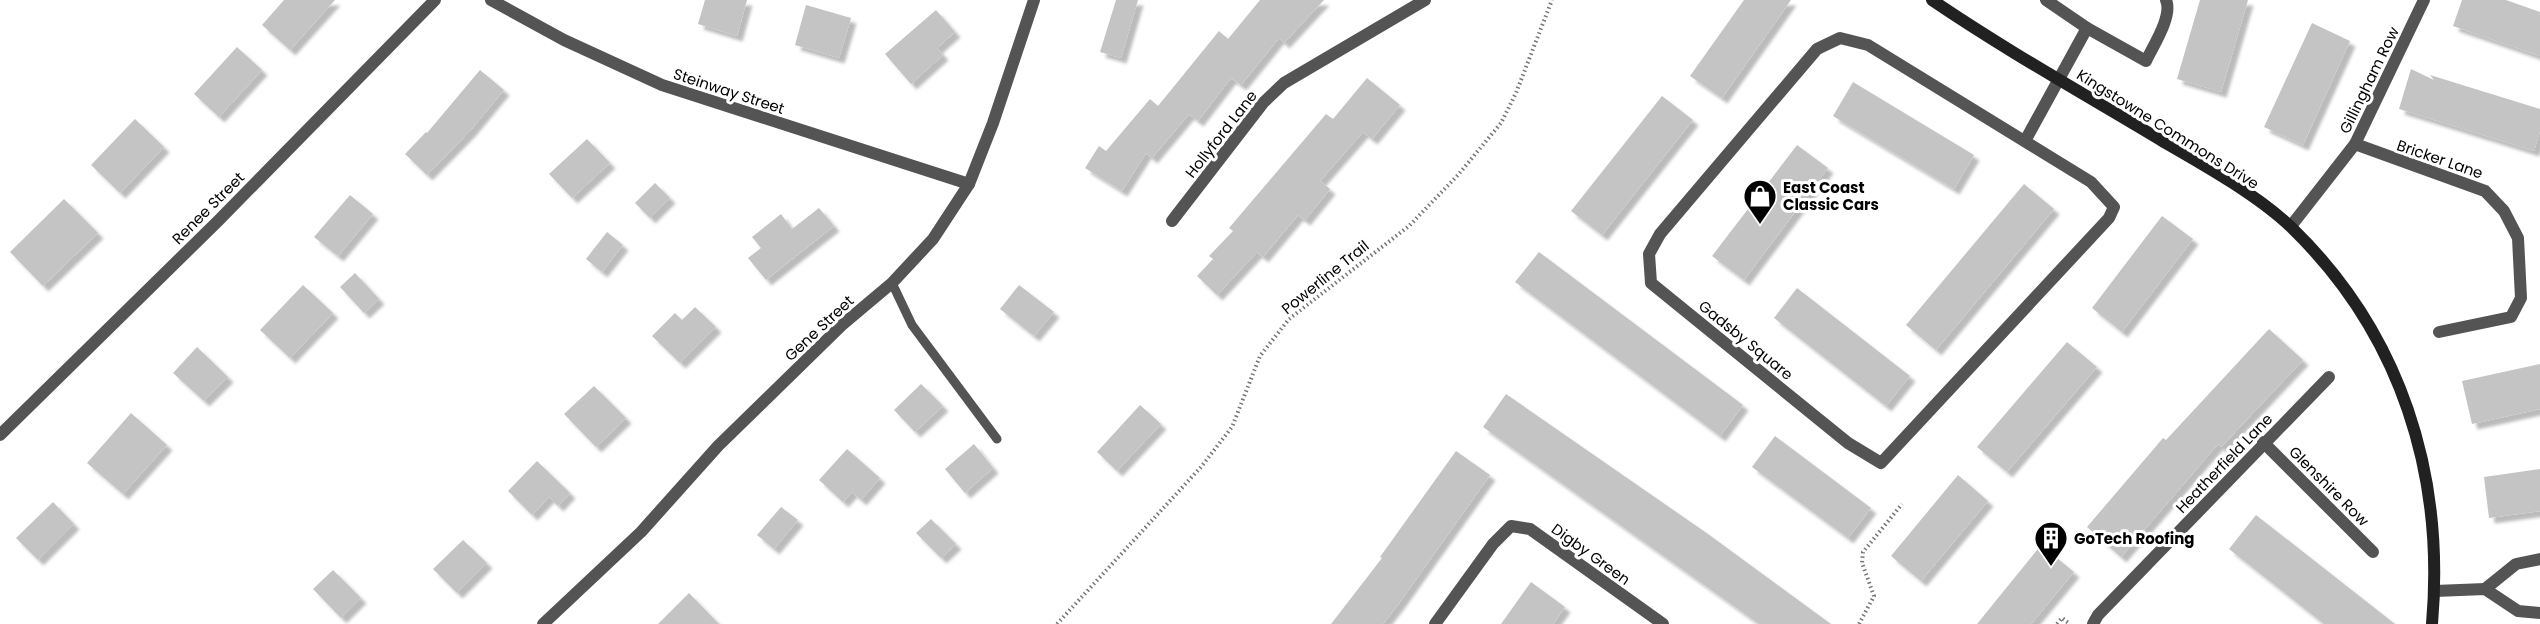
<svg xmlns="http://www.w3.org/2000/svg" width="2540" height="624" font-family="Poppins,sans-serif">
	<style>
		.building { fill: #c4c4c4; filter: url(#shadow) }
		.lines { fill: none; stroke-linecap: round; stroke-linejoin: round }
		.path { stroke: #767676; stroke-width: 4; stroke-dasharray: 1.5 3; stroke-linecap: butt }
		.lane { stroke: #545454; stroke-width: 9 }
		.street { stroke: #545454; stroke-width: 12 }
		.secondary { stroke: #212121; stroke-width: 12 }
		.labels { text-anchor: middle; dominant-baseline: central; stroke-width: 6; stroke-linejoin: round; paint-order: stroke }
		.street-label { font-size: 15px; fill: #000; stroke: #fff }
		.poi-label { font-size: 15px; font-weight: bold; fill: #000; stroke: #fff; text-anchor: start }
	</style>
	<defs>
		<filter id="shadow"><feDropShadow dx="5.5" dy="5.5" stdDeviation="1.5" flood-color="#0004"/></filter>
	</defs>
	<rect width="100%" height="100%" fill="#fff"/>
	<!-- building -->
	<g class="building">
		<polygon points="284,0 335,0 290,50 262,25"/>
		<polygon points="705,0 747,0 737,36 698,24"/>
		<polygon points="1116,0 1138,0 1121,58 1100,52"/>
		<polygon points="1260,0 1324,0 1284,43 1279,38 1241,85 1231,78 1198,121 1189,114 1152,158 1146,153 1122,191 1085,168 1099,146 1106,151 1150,99 1158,106 1219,31 1228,39"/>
		<polygon points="1744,0 1791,0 1722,98 1690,76"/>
		<polygon points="2200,0 2248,0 2221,92 2177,79"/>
		<polygon points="2462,0 2506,0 2540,12 2540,56 2453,26"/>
		<polygon points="806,5 851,18 839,58 795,45"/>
		<polygon points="936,10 955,32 937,48 943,55 911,84 885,54"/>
		<polygon points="2312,23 2350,41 2303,145 2264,127"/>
		<polygon points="237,47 262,70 219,117 194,94"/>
		<polygon points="2411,69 2434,80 2430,75 2540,109 2540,131 2534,151 2399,109"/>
		<polygon points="480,70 504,90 470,131 427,175 405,154 426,132 427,133"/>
		<polygon points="1367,78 1400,105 1372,139 1363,132 1320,181 1330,189 1305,220 1298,215 1263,257 1257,252 1217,295 1197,276 1213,259 1209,256 1233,231 1229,228 1326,114 1333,119"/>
		<polygon points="1853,82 1974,155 1954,189 1833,116"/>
		<polygon points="1662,96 1693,120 1602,235 1571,211"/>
		<polygon points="135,119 164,147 120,193 91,165"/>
		<polygon points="587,139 610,163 572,198 549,174"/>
		<polygon points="1797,145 1828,168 1744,280 1712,256"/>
		<polygon points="655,183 670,198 650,218 635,203"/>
		<polygon points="2024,184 2054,209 1936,350 1906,325"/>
		<polygon points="350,195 373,214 338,256 314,237"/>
		<polygon points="64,199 98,233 43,286 10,252"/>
		<polygon points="819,208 834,226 766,280 748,258 761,248 752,237 781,214 792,229"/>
		<polygon points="2162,216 2193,239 2122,332 2092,308"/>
		<polygon points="607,232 623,245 602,272 586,259"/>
		<polygon points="1539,252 1743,405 1720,436 1515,282"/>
		<polygon points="355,273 379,299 364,313 340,287"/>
		<polygon points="303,285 333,313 290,358 260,330"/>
		<polygon points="1019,285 1054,312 1034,336 1000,309"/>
		<polygon points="1797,288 1910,376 1886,406 1774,318"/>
		<polygon points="695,307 716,327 680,363 652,336 675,313 682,320"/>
		<polygon points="2269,329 2303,360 2221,447 2218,444 2121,557 2087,527 2163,438 2166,440"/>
		<polygon points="2067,342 2097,367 2007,472 1977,447"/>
		<polygon points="197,347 228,377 204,401 173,373"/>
		<polygon points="2540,364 2540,409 2472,424 2462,381"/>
		<polygon points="921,384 943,406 915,432 894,410"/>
		<polygon points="594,386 626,418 596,447 564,414"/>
		<polygon points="1506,394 1708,534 1831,624 1759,624 1483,427"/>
		<polygon points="1140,405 1161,424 1117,471 1097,452"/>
		<polygon points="131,413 167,445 123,494 87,463"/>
		<polygon points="1775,436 1871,508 1848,538 1752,467"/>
		<polygon points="974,444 993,468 965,493 945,469"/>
		<polygon points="847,449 880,478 861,500 852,492 843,502 819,480"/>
		<polygon points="1456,451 1490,475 1400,602 1383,624 1331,624 1382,558 1380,557"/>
		<polygon points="537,461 570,493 558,506 549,497 532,515 508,491"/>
		<polygon points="2540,469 2540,511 2489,518 2484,477"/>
		<polygon points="1958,475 1988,501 1921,581 1891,556"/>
		<polygon points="53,502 74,524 38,560 16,538"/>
		<polygon points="781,507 798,520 774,549 757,535"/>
		<polygon points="2256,515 2395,624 2324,624 2229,549"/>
		<polygon points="931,519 956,544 941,558 916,533"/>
		<polygon points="463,540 487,563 457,593 433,569"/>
		<polygon points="2041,545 2074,572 2031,624 1977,624"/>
		<polygon points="333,570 361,598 341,618 313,589"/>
		<polygon points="1531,582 1565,607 1553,624 1501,624"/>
		<polygon points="689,593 719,624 658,624"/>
	</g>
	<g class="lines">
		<!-- path -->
		<g class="path">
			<polyline points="1057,624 1201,467 1232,427 1260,356 1289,319 1409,226 1458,175 1501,123 1516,93 1552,0"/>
			<polyline points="1859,624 1874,596 1862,563 1863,552 1902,504"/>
			<polyline points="2057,624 2062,618 2070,624"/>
		</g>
		<!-- lane -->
		<polyline class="lane" points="892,283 912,325 997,439"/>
		<!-- street -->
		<g class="street">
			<polyline points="491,0 564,40 662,85 969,184"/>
			<path d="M2046,0L2087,28L2146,61C2153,46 2173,16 2166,0"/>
			<polygon points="1840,38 1868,45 2091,182 2114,207 2109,218 1881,463 1848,443 1651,283 1649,254 1660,234 1817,49"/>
			<polyline points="2025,141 2087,28"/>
			<polyline points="2355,144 2485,191 2504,211 2518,238 2521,298 2511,317 2439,332"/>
			<polyline points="1172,221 1263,103 1284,83 1425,0"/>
			<polyline points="2291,226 2355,144 2424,0"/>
			<polyline points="0,435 218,221 435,0"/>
			<polyline points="2263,442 2373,552"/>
			<polyline points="2485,589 2516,564 2540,559"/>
			<polyline points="2435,591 2485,589 2518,611 2540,613"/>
			<polyline points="543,624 641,532 718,446 842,325 892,283 933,239 969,184 993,123 1034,0"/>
			<polyline points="1435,624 1493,544 1511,526 1530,529 1663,624"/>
			<polyline points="2093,624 2098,615 2329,377"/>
		</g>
		<!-- secondary -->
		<path class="secondary" d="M1932,0C2007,51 2086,95 2164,142C2204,165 2259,196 2292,228C2401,334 2445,474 2432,624"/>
	</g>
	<!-- icons -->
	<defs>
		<symbol id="shop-pin" viewBox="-11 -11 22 30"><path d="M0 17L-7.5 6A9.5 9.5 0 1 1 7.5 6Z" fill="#000" stroke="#fff"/><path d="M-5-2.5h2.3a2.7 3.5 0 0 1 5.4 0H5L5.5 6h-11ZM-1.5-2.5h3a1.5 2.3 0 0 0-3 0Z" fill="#fff"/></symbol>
		<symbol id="building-pin" viewBox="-11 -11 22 30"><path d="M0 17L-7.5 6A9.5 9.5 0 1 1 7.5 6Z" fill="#000" stroke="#fff"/><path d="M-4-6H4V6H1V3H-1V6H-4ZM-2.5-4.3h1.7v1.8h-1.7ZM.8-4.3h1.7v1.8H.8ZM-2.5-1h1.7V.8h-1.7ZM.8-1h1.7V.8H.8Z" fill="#fff"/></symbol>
	</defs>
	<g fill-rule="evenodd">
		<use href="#shop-pin" x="1741" y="177" width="38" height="52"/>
		<use href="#building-pin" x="2032" y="519" width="38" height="52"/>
	</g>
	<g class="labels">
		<!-- street labels -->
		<g class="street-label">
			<text transform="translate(2369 80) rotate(-64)">Gillingham Row</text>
			<text transform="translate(729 91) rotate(18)">Steinway Street</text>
			<text transform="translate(2168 129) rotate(32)">Kingstowne Commons Drive</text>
			<text transform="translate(1221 134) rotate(-52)">Hollyford Lane</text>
			<text transform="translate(2440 159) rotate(19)">Bricker Lane</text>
			<text transform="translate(208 208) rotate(-45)">Renee Street</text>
			<text transform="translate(1325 277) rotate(-39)">Powerline Trail</text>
			<text transform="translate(819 328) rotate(-43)">Gene Street</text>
			<text transform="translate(1746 340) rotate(39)">Gadsby Square</text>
			<text transform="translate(2224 463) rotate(-46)">Heatherfield Lane</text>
			<text transform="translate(2329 486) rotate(45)">Glenshire Row</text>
			<text transform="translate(1591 554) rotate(36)">Digby Green</text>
		</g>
		<!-- poi labels -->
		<g class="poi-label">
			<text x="1783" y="187">East Coast<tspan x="1783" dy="17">Classic Cars</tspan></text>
			<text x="2074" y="538">GoTech Roofing</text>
		</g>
	</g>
</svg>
